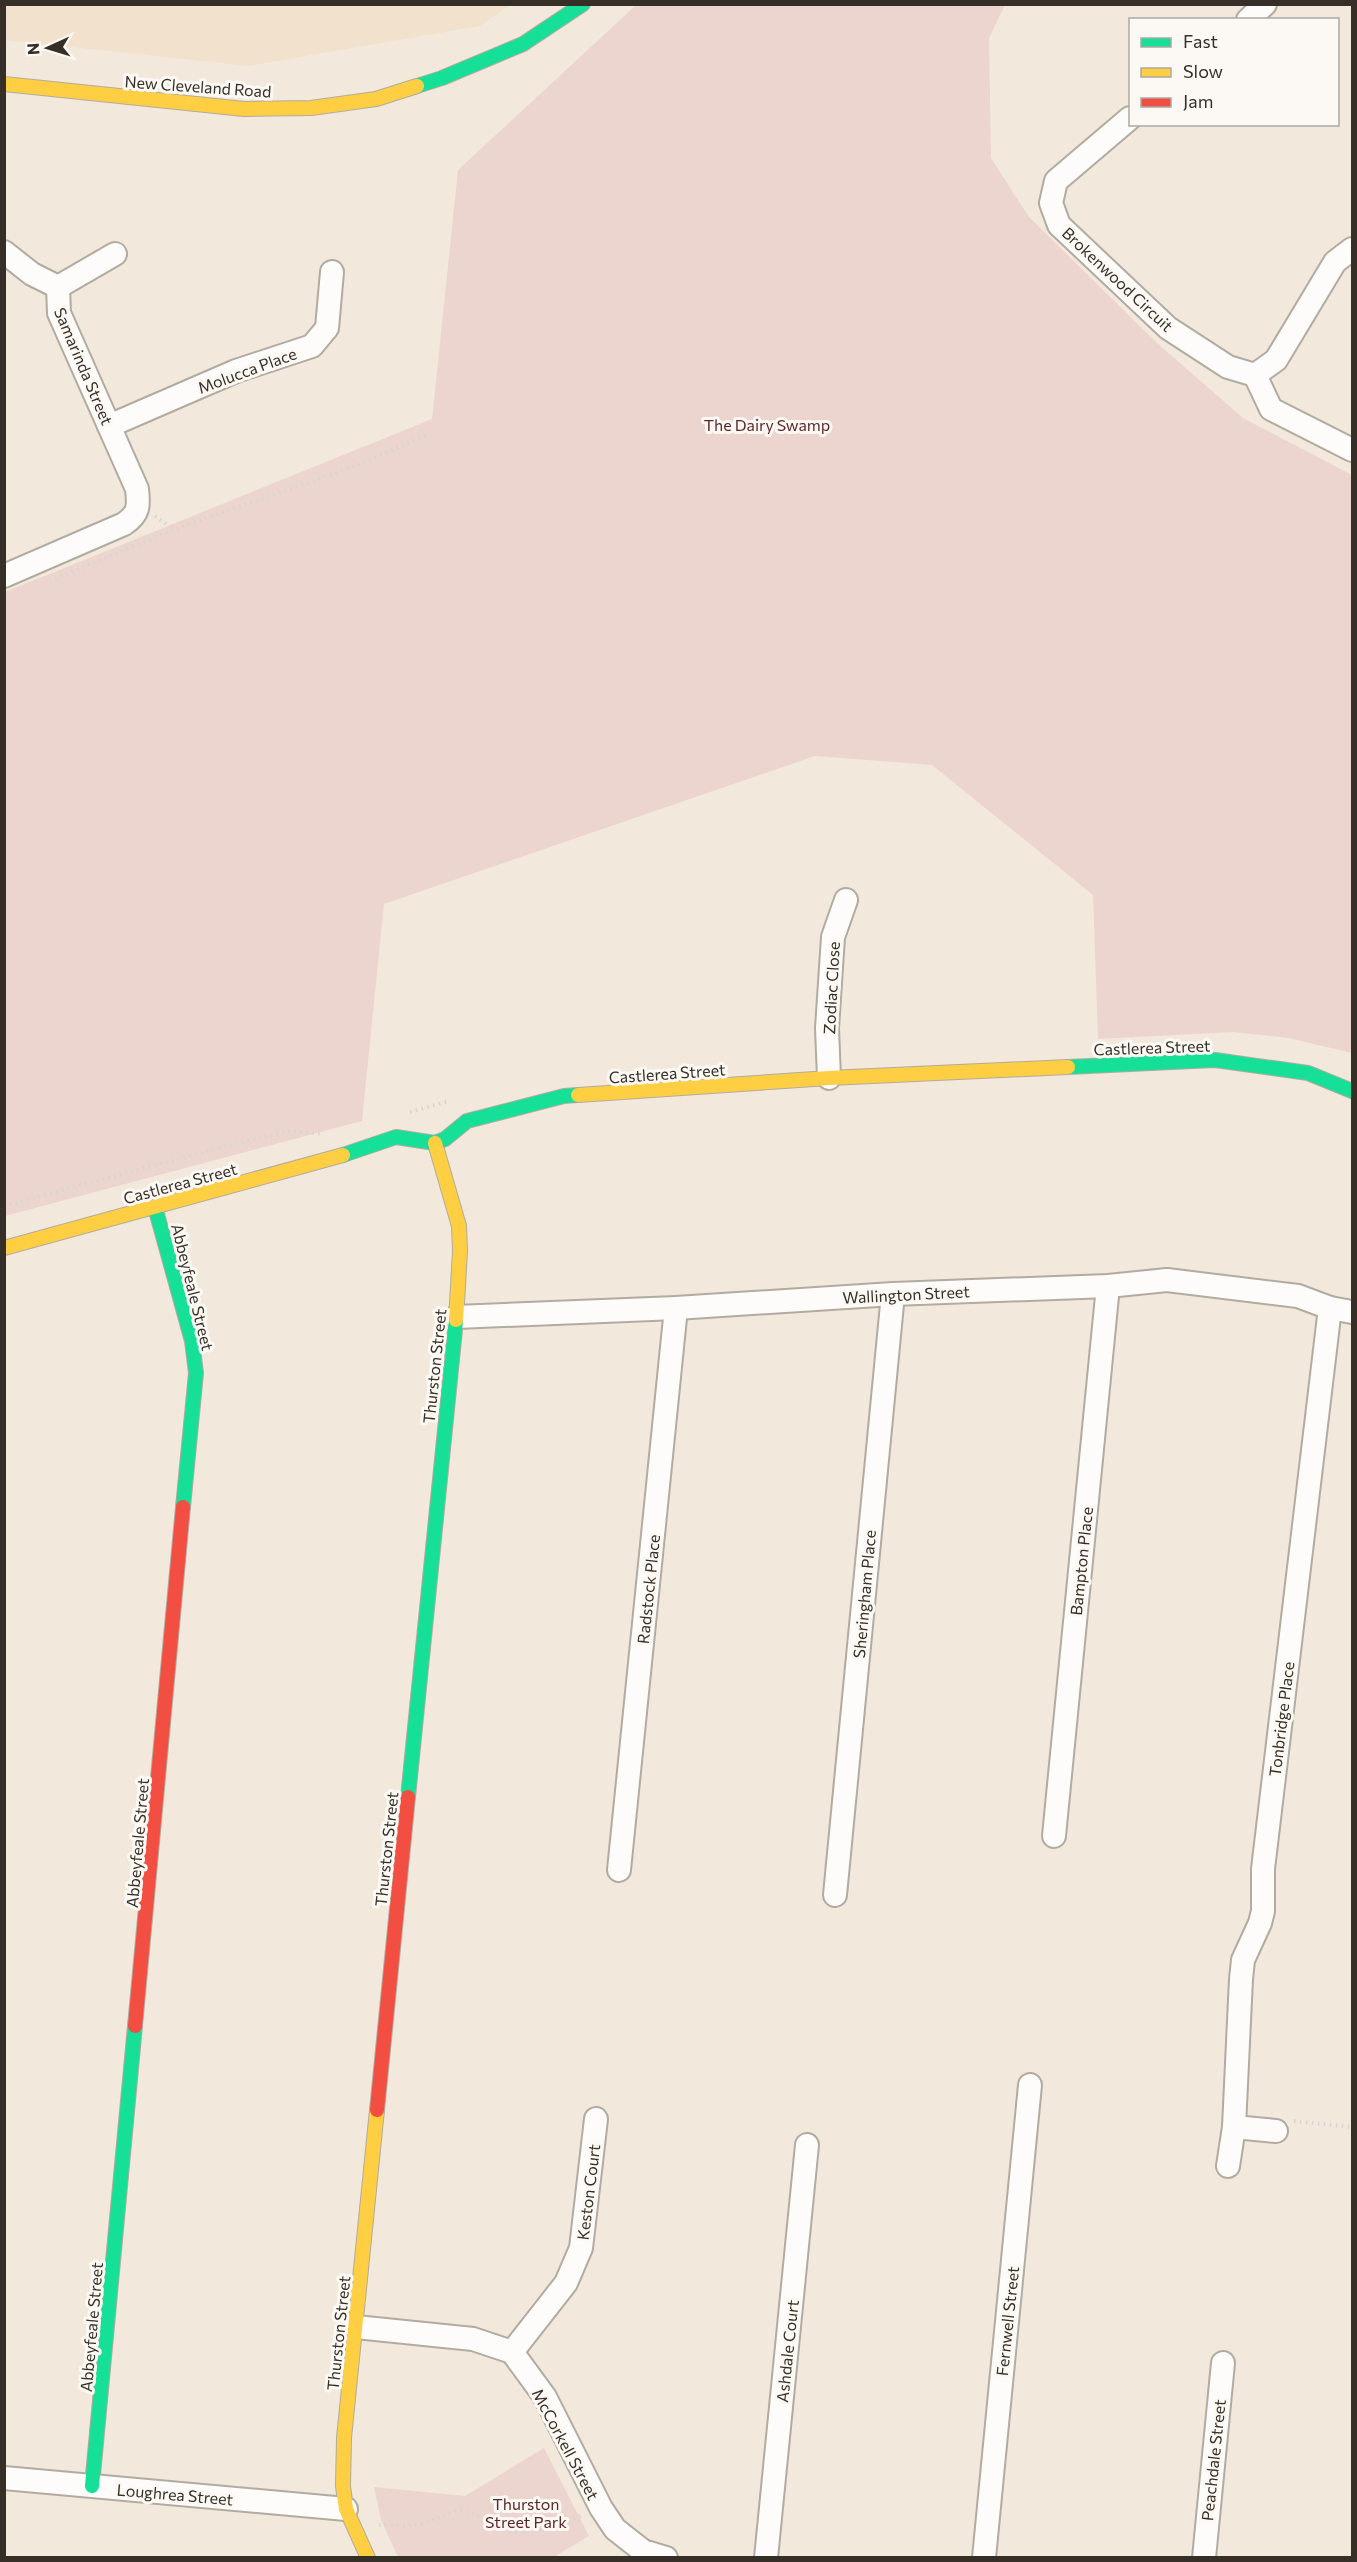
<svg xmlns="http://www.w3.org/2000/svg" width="1357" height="2562" font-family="Commissioner,sans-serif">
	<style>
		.built { fill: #f2e2cd }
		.green { fill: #edd5cf }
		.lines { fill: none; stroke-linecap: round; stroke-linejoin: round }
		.street-casing { stroke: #b2aba1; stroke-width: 26 }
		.fast-casing { stroke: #b2aba1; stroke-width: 16 }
		.slow-casing { stroke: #b2aba1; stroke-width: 16 }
		.jam-casing { stroke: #b2aba1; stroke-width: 16 }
		.path { stroke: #d7d5d1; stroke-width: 4; stroke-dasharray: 1.5 4.5; stroke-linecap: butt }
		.street { stroke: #fdfcfa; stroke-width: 22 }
		.fast { stroke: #16e098; stroke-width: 14 }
		.slow { stroke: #ffcf43; stroke-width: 14 }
		.jam { stroke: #f24e42; stroke-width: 14 }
		.labels { text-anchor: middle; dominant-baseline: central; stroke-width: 6; stroke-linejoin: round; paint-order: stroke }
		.street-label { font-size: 16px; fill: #352f27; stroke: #fcf9f5 }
		.park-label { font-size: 16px; fill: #5a2729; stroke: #fcf9f5 }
	</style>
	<rect width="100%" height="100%" fill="#f2e9dc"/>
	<!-- built -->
	<polygon class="built" points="5,4 510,4 510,5 480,26 248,66 5,40"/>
	<!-- green -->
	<g class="green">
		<polygon points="636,5 1005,5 989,38 991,158 1029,217 1157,343 1243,418 1352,475 1352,1053 1288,1038 1233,1032 1098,1039 1093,895 932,765 815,756 384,904 362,1121 5,1216 5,592 432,419 458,170"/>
		<polygon points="544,2448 589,2536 554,2557 398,2557 381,2520 374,2487 465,2496"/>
	</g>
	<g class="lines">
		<defs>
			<g id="street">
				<polyline points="1248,20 1265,4"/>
				<polyline points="1130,118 1056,181 1051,203 1059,225 1168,328 1228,367 1255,375 1276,360 1335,262 1352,249"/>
				<path d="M4,252L32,274L58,287L59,313L137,489C139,506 139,514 124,524L4,576"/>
				<polyline points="58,287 115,254"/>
				<polyline points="1255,375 1271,409 1352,450"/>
				<polyline points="109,426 236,371 312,346 327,328 332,272"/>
				<polyline points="829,1078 827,1028 833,937 846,900"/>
				<polyline points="456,1317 676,1308 893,1294 1108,1286 1167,1280 1298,1296 1330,1308 1352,1312"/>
				<polyline points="1054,1836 1108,1286"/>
				<polyline points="619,1870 676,1308"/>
				<polyline points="835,1895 893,1294"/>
				<polyline points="1234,2127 1276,2131"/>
				<polyline points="1228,2166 1234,2127 1241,1979 1243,1960 1260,1923 1263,1911 1263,1869 1330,1308"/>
				<polyline points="356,2327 473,2339 512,2352 545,2397 601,2508 615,2529 643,2551 666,2558"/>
				<polyline points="512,2352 566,2283 581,2248 596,2119"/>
				<polyline points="4,2478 346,2509"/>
				<polyline points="766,2558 807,2145"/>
				<polyline points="984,2558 1030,2085"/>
				<polyline points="1204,2558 1223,2363"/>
			</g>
			<g id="fast">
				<polyline points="417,86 442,78 523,44 583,4"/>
				<polyline points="1068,1067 1215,1060 1308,1073 1352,1091"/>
				<polyline points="343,1155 396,1137 435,1143 445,1139 467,1121 564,1096 578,1095"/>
				<polyline points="155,1207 192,1341 196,1373 183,1507"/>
				<polyline points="408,1797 456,1320"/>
				<polyline points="92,2486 135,2026"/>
			</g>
			<g id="slow">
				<polyline points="4,84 244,109 311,108 376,99 417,86"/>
				<polyline points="578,1095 829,1078 1068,1067"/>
				<polyline points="435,1143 459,1226 460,1251 456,1320"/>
				<polyline points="4,1248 343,1155"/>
				<polyline points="368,2558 346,2509 343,2486 344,2438 377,2110"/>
			</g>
			<g id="jam">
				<polyline points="135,2026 183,1507"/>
				<polyline points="377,2110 408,1797"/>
			</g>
		</defs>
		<!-- street casing -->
		<use href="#street" class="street-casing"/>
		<!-- fast casing -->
		<use href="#fast" class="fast-casing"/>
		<!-- slow casing -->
		<use href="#slow" class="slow-casing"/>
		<!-- jam casing -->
		<use href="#jam" class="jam-casing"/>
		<!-- path -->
		<g class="path">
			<polyline points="155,516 174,529"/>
			<path d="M55,579C95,563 134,545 174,530C257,498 346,475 426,434"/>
			<polyline points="410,1112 449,1101"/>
			<polyline points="4,1206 237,1143 290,1131 324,1134"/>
			<polyline points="1294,2121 1352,2127"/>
			<path d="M379,2525C393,2524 407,2527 421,2524C436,2521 449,2510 465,2511C477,2512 483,2522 493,2527C521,2539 557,2526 583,2515"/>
		</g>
		<!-- street -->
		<use href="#street" class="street"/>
		<!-- fast -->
		<use href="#fast" class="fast"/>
		<!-- slow -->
		<use href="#slow" class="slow"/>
		<!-- jam -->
		<use href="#jam" class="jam"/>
	</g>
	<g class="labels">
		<!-- street labels -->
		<g class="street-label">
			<text transform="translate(198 86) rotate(4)">New Cleveland Road</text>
			<text transform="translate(1118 279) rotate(43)">Brokenwood Circuit</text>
			<text transform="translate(84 366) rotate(67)">Samarinda Street</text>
			<text transform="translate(247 370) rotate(-20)">Molucca Place</text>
			<text transform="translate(831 988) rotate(-87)">Zodiac Close</text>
			<text transform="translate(1152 1047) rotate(-2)">Castlerea Street</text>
			<text transform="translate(667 1073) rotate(-4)">Castlerea Street</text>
			<text transform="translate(180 1183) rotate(-15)">Castlerea Street</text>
			<text transform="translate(193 1287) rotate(76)">Abbeyfeale Street</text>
			<text transform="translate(906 1294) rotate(-3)">Wallington Street</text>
			<text transform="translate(434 1366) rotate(-84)">Thurston Street</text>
			<text transform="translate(1081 1561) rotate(-84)">Bampton Place</text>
			<text transform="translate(648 1589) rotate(-84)">Radstock Place</text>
			<text transform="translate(864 1594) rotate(-85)">Sheringham Place</text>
			<text transform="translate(1281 1719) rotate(-83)">Tonbridge Place</text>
			<text transform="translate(137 1843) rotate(-85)">Abbeyfeale Street</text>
			<text transform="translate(386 1849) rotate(-84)">Thurston Street</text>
			<text transform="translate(588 2192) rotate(-83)">Keston Court</text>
			<text transform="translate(1007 2321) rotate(-84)">Fernwell Street</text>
			<text transform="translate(91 2327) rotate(-85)">Abbeyfeale Street</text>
			<text transform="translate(338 2333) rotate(-84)">Thurston Street</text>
			<text transform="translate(787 2351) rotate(-84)">Ashdale Court</text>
			<text transform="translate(566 2444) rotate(62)">McCorkell Street</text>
			<text transform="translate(1213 2460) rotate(-84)">Peachdale Street</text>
			<text transform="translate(175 2494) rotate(5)">Loughrea Street</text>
		</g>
		<!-- park labels -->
		<g class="park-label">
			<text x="767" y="424">The Dairy Swamp</text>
			<text x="526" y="2503">Thurston<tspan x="526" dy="18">Street Park</tspan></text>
		</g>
	</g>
	<!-- border -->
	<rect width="1357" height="2562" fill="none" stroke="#352f27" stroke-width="12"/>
	<!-- legend -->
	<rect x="1129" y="18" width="210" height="108" fill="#fcf9f5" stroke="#aca8a3" stroke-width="1.5"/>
	<rect x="1141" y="38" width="30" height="9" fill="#16e098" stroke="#aca8a3" stroke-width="1.5"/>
	<text x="1183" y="48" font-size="18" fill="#352f27">Fast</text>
	<rect x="1141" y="68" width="30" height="9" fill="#ffcf43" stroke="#aca8a3" stroke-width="1.5"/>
	<text x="1183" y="78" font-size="18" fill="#352f27">Slow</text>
	<rect x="1141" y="98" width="30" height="9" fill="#f24e42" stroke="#aca8a3" stroke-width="1.5"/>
	<text x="1183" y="108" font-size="18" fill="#352f27">Jam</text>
	<!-- north arrow -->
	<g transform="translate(48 48) rotate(266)" stroke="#fcf9f5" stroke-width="4.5" paint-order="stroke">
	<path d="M0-4.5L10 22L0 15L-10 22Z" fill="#352f27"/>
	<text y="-9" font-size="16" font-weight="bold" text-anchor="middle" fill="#352f27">N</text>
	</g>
</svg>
